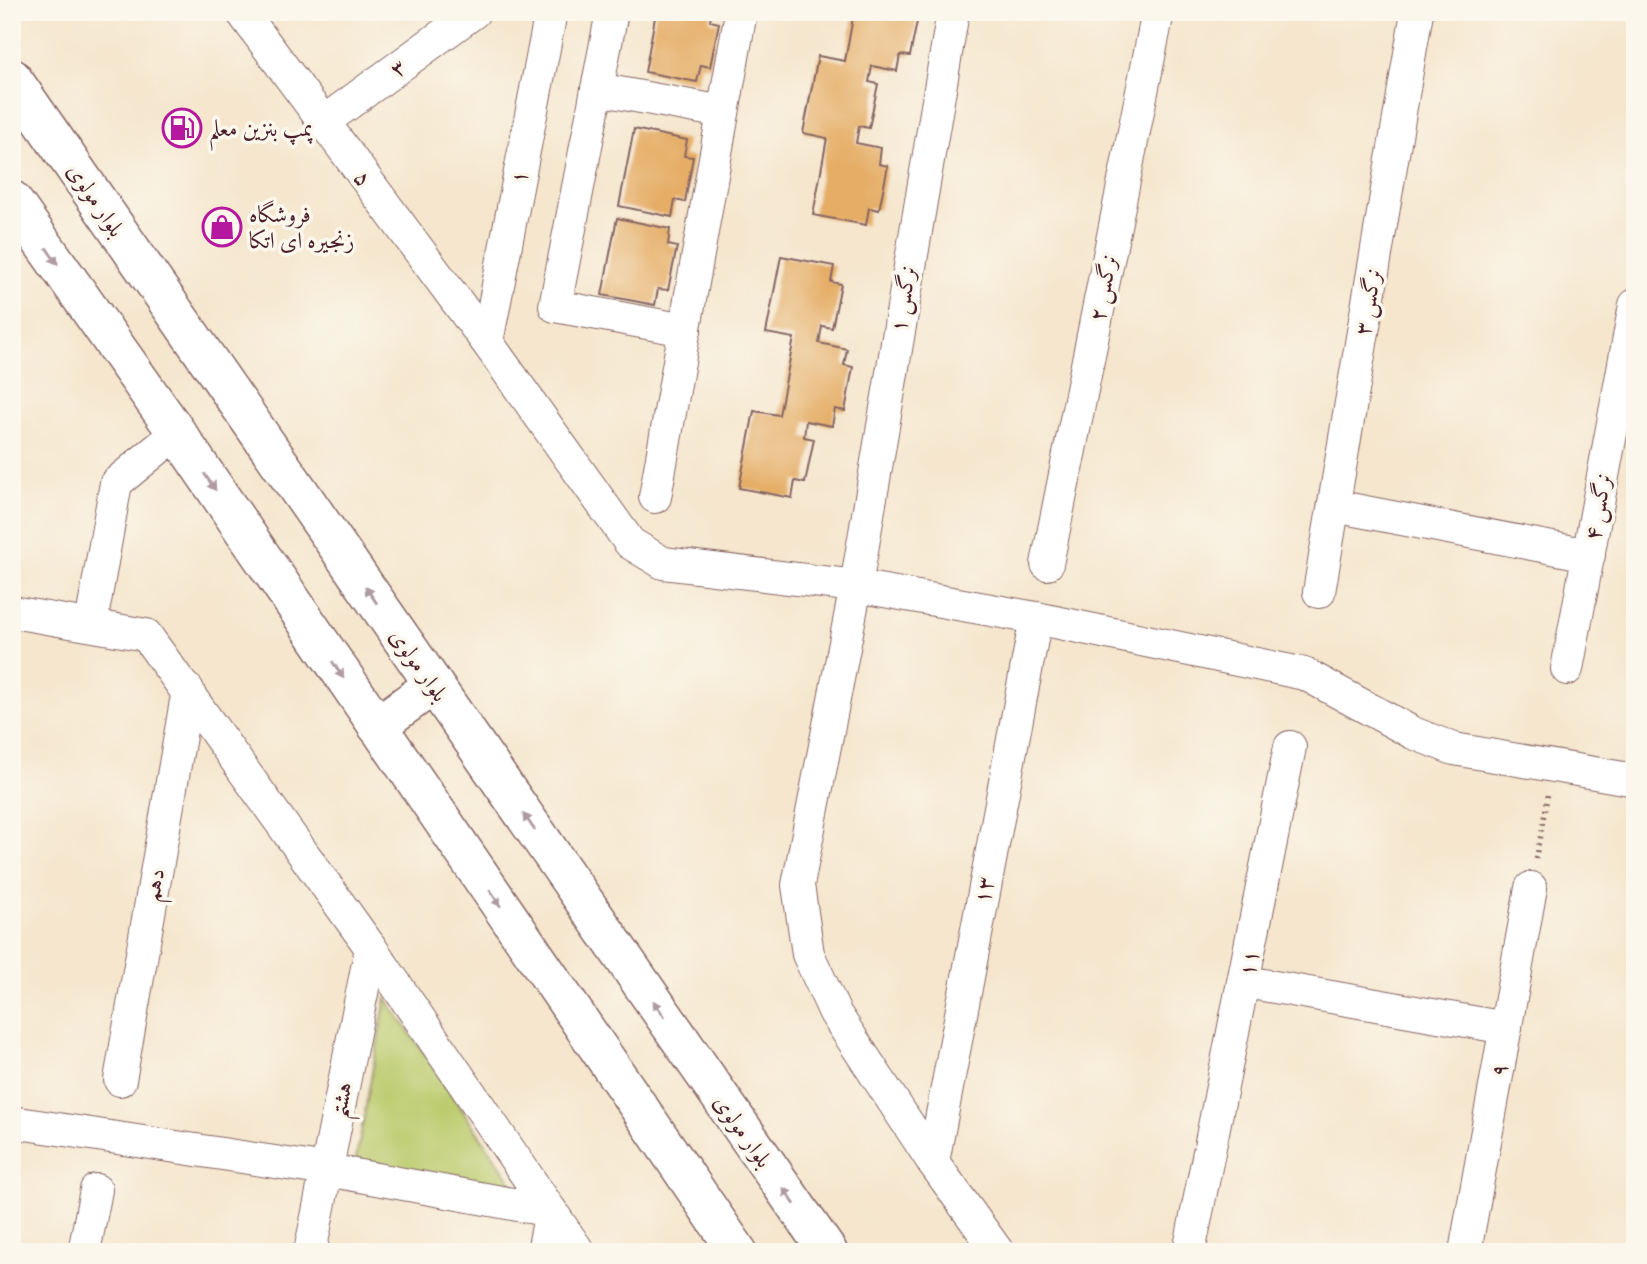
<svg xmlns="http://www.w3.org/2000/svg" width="1647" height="1264" font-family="'IM FELL French Canon',Amiri,serif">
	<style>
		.green { fill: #bbcb6d; stroke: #82754c; stroke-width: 2 }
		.building { fill: #e5ad66 }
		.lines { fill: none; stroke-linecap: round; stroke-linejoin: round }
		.minor-casing { stroke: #866564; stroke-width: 34 }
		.tertiary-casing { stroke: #866564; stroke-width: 41 }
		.path { stroke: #866564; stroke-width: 4.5; stroke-dasharray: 2 5; stroke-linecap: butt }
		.minor { stroke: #fff; stroke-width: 32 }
		.tertiary { stroke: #fff; stroke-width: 38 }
		.oneway { fill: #ae9aa0 }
		.labels { text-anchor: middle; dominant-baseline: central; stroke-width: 7; stroke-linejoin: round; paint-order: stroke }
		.street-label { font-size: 23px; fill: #4a1f2b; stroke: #fbf7ec }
		.poi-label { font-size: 23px; fill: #4a1f2b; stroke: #fbf7ec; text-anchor: start }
	</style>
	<rect width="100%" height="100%" fill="#fbf7ec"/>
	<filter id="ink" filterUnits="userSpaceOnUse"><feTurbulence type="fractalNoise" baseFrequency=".0143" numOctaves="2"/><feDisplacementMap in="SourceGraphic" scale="14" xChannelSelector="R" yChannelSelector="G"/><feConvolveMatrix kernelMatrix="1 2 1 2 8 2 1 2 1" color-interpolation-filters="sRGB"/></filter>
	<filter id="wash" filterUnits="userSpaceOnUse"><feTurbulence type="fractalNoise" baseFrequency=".00686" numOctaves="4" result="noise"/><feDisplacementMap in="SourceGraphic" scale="28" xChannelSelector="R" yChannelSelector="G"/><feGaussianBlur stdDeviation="1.57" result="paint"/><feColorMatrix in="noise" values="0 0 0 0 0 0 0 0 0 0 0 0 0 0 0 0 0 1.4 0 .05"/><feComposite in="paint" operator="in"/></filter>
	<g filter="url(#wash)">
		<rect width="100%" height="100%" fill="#f5e6cd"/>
		<!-- green -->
		<polygon class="green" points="386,998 517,1190 356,1159"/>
		<g id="blocks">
			<!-- building -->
			<g class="building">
				<polygon points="656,12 711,12 710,21 719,23 710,67 701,65 697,82 645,72"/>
				<polygon points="854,12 919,12 910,56 900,55 897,71 872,66 869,82 878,84 869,128 859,126 856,143 881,148 879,164 888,166 879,210 869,208 866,225 813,215 827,138 803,133 818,56 845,61"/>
				<polygon points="634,129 687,140 684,156 693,157 685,202 675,200 672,217 619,206"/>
				<polygon points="617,218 670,229 668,245 677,247 668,290 658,289 655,305 602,295"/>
				<polygon points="781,256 834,266 831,282 841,284 832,328 822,326 819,343 847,349 844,365 853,367 845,411 835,409 832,426 806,421 804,437 814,439 805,483 795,481 792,498 739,488 754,411 779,415 794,338 766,333"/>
			</g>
		</g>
	</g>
	<g filter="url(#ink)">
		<use href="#blocks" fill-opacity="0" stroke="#866564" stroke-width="2"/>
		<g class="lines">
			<defs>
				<g id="minor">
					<polyline points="242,12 487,342 630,543 663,563 856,586 1036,618 1305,674 1413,733 1454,749 1635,780"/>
					<polyline points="612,12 555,306 685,330"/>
					<polyline points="953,12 856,586 798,885 808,954 835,1013 933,1162 998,1252"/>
					<polyline points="597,89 723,112"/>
					<polyline points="322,123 474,12"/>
					<polyline points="487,342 551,12"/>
					<polyline points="655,497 741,12"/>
					<polyline points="1334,506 1589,555"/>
					<polyline points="1047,564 1158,12"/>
					<polyline points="1319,592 1417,12"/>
					<polyline points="12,612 146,635 371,948 579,1252"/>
					<polyline points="91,624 116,483 177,433"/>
					<polyline points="1567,669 1635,305"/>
					<polyline points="1246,982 1506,1028"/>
					<polyline points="120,1080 188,690"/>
					<polyline points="12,1122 327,1170 551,1211 543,1252"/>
					<polyline points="933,1162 1036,618"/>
					<polyline points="84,1252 96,1190"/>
					<polyline points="310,1252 371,948"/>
					<polyline points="1189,1252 1290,747"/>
					<polyline points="1465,1252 1531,888"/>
				</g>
				<g id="tertiary">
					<polyline points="12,78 828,1252"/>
					<polyline points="12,200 177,433 738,1252"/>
					<polyline points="377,726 433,685"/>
				</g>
			</defs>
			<!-- minor casing -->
			<use href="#minor" class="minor-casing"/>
			<!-- tertiary casing -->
			<use href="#tertiary" class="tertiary-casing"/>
			<!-- path -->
			<polyline class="path" points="1536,859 1548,795"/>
			<!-- minor -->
			<use href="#minor" class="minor"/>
			<!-- tertiary -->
			<use href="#tertiary" class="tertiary"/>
		</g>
		<!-- one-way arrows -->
		<defs><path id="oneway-solid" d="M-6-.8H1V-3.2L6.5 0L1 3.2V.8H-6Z" transform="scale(1.75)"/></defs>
		<g class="oneway">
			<use href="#oneway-solid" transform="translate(52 256) rotate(55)"/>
			<use href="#oneway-solid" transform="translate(210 482) rotate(56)"/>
			<use href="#oneway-solid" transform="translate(371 595) rotate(-125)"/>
			<use href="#oneway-solid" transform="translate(338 670) rotate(56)"/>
			<use href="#oneway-solid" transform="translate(529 822) rotate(-125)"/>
			<use href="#oneway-solid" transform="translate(495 898) rotate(56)"/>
			<use href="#oneway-solid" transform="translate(659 1009) rotate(-125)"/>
			<use href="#oneway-solid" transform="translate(789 1196) rotate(-125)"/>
		</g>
	</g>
	<!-- icons -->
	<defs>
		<symbol id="fuel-ring" viewBox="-11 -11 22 22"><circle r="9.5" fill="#fbf7ec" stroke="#b5179e" stroke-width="1.5"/><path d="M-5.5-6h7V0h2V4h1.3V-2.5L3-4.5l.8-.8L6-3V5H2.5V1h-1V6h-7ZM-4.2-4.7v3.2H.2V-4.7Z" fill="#b5179e"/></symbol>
		<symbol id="shop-ring" viewBox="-11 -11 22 22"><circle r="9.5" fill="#fbf7ec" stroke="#b5179e" stroke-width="1.5"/><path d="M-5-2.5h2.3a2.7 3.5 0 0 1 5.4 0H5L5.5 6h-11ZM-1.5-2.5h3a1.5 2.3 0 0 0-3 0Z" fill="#b5179e"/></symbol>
	</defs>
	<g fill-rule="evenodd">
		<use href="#fuel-ring" x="160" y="106" width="44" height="44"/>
		<use href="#shop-ring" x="200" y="205" width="44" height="44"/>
	</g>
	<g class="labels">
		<!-- street labels -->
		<g class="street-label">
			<text transform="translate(398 68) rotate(-36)">۳</text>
			<text transform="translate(519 177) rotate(-79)">۱</text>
			<text transform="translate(363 178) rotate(53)">۵</text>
			<text transform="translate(96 200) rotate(56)">بلوار مولوی</text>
			<text transform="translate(1103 288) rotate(-79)">نرگس ۲</text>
			<text transform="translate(903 299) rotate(-81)">نرگس ۱</text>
			<text transform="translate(1368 302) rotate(-80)">نرگس ۳</text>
			<text transform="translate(1598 507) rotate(-80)">نرگس ۴</text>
			<text transform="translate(419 665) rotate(55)">بلوار مولوی</text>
			<text transform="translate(154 885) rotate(-80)">دهم</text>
			<text transform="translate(984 890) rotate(-79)">۱۳</text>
			<text transform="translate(1249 963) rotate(-79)">۱۱</text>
			<text transform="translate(1499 1070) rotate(-79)">۹</text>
			<text transform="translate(341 1100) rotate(-79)">هشتم</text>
			<text transform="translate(743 1131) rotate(55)">بلوار مولوی</text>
		</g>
		<!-- poi labels -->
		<g class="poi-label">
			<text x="209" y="128">پمپ بنزین معلم</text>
			<text x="249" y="214">فروشگاه<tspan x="249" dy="26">زنجیره ای اتکا</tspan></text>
		</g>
	</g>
	<!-- margin -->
	<rect width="1647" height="1264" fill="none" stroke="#fbf7ec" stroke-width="42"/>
</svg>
